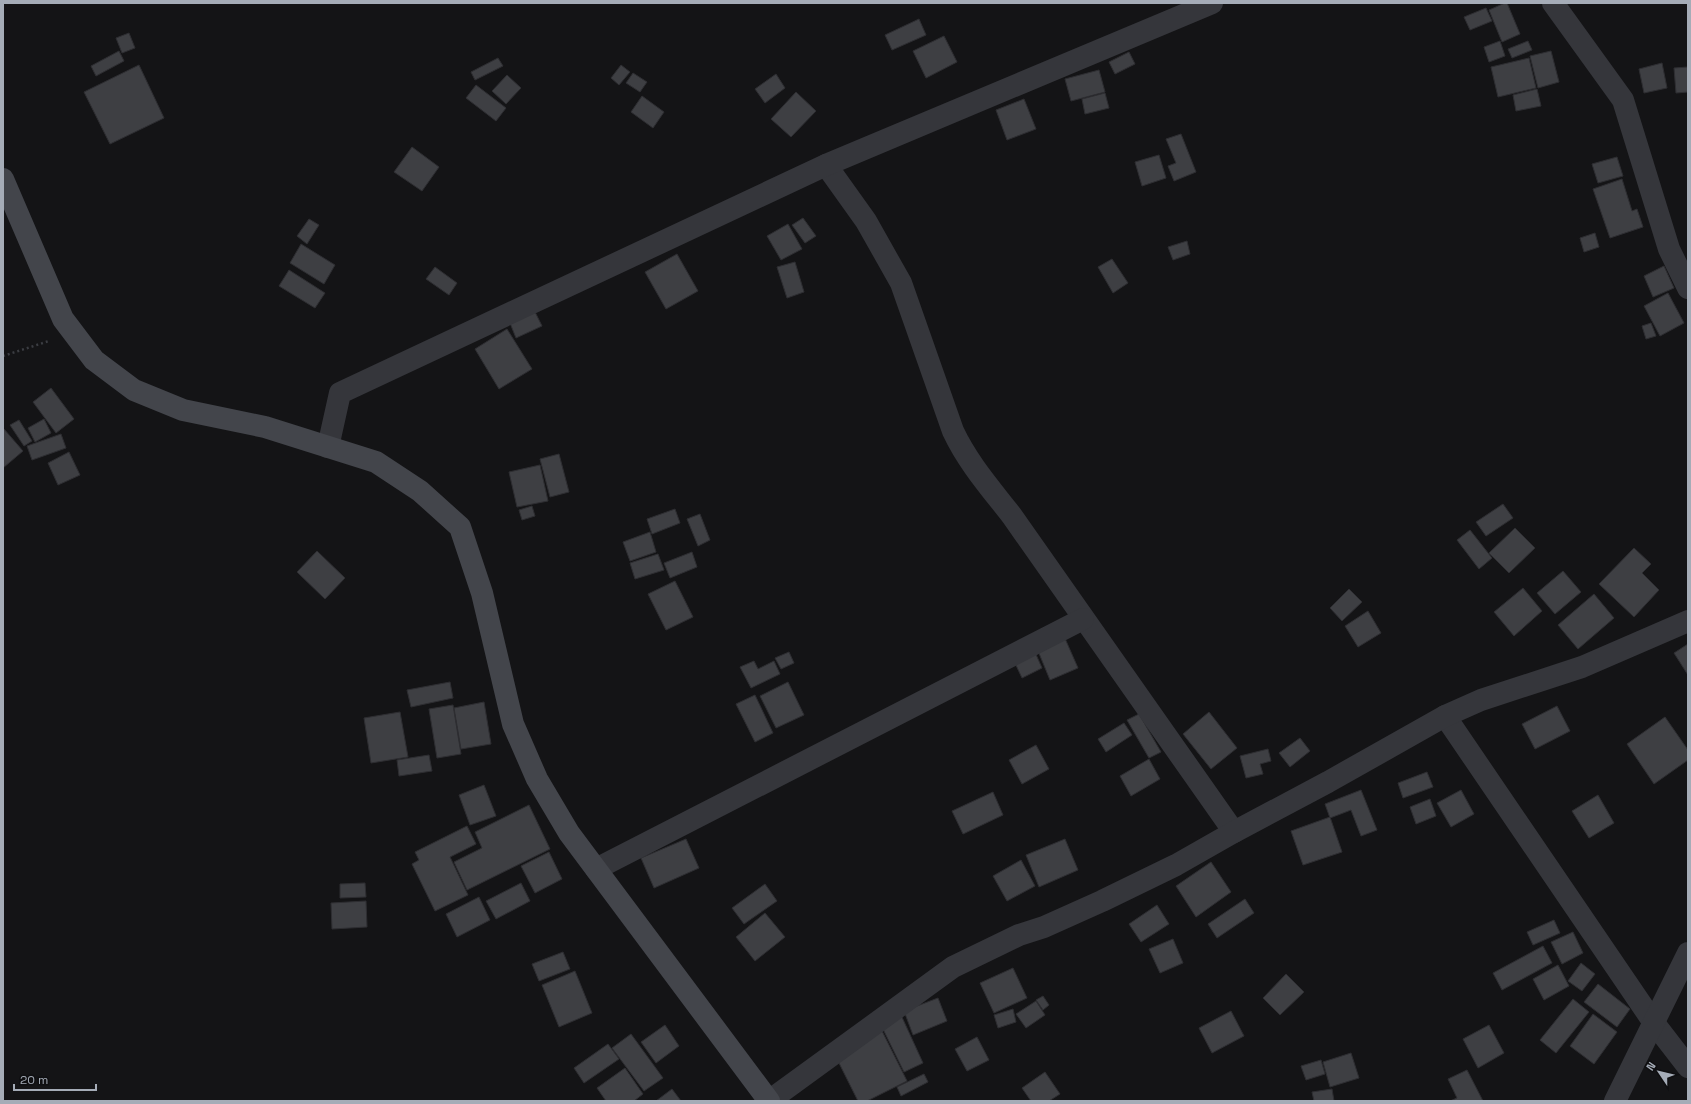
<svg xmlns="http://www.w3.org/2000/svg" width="1691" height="1104" font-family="'Space Grotesk',sans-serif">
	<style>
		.building { fill: #3e3f43; stroke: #2e2e32 }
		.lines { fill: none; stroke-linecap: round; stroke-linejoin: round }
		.path { stroke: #3b3d42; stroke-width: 2.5; stroke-dasharray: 2 3; stroke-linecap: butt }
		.minor { stroke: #35363b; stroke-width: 22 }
		.secondary { stroke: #43454b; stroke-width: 22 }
	</style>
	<rect width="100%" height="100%" fill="#141416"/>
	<!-- building -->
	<g class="building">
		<polygon points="1505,3 1507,3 1520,34 1502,42 1489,10"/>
		<polygon points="1486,8 1492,21 1470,30 1464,17"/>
		<polygon points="919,19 926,35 892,50 885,35"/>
		<polygon points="129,33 135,48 122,53 116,38"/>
		<polygon points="944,36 957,62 926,78 913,51"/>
		<polygon points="1500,41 1505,56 1489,62 1484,47"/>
		<polygon points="1528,41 1532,50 1512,58 1508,49"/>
		<polygon points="119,51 124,61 96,76 91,66"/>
		<polygon points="1551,51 1559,82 1538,88 1530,56"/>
		<polygon points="1129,52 1135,64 1115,74 1109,62"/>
		<polygon points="498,58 503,66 475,80 471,72"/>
		<polygon points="1529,58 1536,88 1498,97 1491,67"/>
		<polygon points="1662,63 1667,88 1644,93 1639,69"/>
		<polygon points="139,65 164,118 110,144 84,92"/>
		<polygon points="621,65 630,72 619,85 611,78"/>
		<polygon points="1688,67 1688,92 1676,93 1674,68"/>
		<polygon points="1099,70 1105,92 1071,101 1065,79"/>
		<polygon points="633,73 647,82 640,92 626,83"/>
		<polygon points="776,74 785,88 765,103 755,89"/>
		<polygon points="507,75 521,88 506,104 492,91"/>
		<polygon points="476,85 506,108 496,121 466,98"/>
		<polygon points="1537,89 1541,106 1516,111 1513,95"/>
		<polygon points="796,92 816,111 791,137 771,119"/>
		<polygon points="1105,93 1109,108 1085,114 1082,99"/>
		<polygon points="642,96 664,112 653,128 631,112"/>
		<polygon points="1024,99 1036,129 1007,140 996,110"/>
		<polygon points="1181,134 1196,172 1174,181 1168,166 1176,163 1166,139"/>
		<polygon points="412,147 439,167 422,191 394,172"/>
		<polygon points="1159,155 1166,178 1142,186 1135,162"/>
		<polygon points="1617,157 1623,176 1598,183 1592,164"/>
		<polygon points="1622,179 1632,211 1637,209 1643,227 1610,238 1593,189"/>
		<polygon points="803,218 816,236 805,243 792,225"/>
		<polygon points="309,219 319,225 307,244 297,236"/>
		<polygon points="788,224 802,249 781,260 767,236"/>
		<polygon points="1595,233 1599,247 1584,252 1580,238"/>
		<polygon points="1187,241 1190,254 1173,260 1168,247"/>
		<polygon points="301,244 335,265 324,284 290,263"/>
		<polygon points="677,254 698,291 666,309 645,272"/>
		<polygon points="1112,259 1128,283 1113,293 1098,267"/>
		<polygon points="795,262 804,292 787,298 777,267"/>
		<polygon points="1664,266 1674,288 1653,297 1644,276"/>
		<polygon points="435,267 457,283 449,295 426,279"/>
		<polygon points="289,270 325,293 315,308 279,286"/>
		<polygon points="1668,293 1684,323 1660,336 1644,306"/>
		<polygon points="535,312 542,326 516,338 510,323"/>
		<polygon points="1651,323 1656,336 1646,339 1642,326"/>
		<polygon points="507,329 532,369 499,389 475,349"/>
		<polygon points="51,388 74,419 56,433 33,402"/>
		<polygon points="44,419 51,433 35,442 28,428"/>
		<polygon points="19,420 32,441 24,446 10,425"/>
		<polygon points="4,429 23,451 3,468 3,430"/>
		<polygon points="61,434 66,448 32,460 27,446"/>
		<polygon points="69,452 80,475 58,485 48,463"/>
		<polygon points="559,454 569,492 550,497 540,459"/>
		<polygon points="540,465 548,501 517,507 509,472"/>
		<polygon points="1503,504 1513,518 1486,536 1476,522"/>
		<polygon points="532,506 535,516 522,520 519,510"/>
		<polygon points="675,509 680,523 652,534 647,519"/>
		<polygon points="700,514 710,540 698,546 687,519"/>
		<polygon points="1515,528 1535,548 1509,573 1489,553"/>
		<polygon points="1470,530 1492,558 1479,569 1457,540"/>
		<polygon points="650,532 656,552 630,561 623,542"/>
		<polygon points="1634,548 1651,564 1642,573 1659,590 1634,617 1599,584"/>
		<polygon points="317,551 345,578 325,599 297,572"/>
		<polygon points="692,552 697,567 670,578 664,563"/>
		<polygon points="658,554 664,570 635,579 630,563"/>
		<polygon points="1563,571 1581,592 1555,614 1537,593"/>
		<polygon points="675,581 693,617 666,630 648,594"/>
		<polygon points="1523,588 1542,611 1514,636 1494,612"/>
		<polygon points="1349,589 1362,602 1342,621 1330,608"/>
		<polygon points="1594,594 1614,618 1578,649 1558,625"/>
		<polygon points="1368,611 1381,633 1358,647 1345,626"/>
		<polygon points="1063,634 1078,668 1050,680 1036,646"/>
		<polygon points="1688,644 1688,675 1674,653"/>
		<polygon points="1034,650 1042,668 1022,678 1014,661"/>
		<polygon points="789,652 794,663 781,669 775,658"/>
		<polygon points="754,661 758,669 774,661 780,674 751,688 740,667"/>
		<polygon points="450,682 453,698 411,707 407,690"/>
		<polygon points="788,682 804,715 776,728 760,696"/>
		<polygon points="755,695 773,733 755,742 736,704"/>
		<polygon points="484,702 491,744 461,749 454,708"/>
		<polygon points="453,705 461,754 437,758 429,709"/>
		<polygon points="1557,706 1570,731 1535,749 1522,724"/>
		<polygon points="400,712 408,757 371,763 364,718"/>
		<polygon points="1209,712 1237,748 1211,769 1183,734"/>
		<polygon points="1139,714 1161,752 1149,758 1127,720"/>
		<polygon points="1665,717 1688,750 1688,760 1654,784 1627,744"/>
		<polygon points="1124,723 1132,735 1106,752 1098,739"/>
		<polygon points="1300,738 1310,751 1290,767 1279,753"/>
		<polygon points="1036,745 1049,769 1022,784 1009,760"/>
		<polygon points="1268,749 1271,761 1260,764 1263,774 1246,778 1240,756"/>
		<polygon points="429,755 432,771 399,776 397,760"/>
		<polygon points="1149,759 1160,779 1131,796 1120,776"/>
		<polygon points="1427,772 1433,787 1403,798 1398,783"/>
		<polygon points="484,785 496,816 470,825 459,795"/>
		<polygon points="1361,790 1377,830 1361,836 1351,810 1330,818 1325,804"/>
		<polygon points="1461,790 1474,814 1451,827 1437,803"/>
		<polygon points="993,792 1003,815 963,834 952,811"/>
		<polygon points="1598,795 1614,823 1589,838 1572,811"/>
		<polygon points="1430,799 1436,816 1416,824 1410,807"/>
		<polygon points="529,805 550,849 467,890 454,862 482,848 475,832"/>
		<polygon points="1330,817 1342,852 1303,865 1291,831"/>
		<polygon points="467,826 476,844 450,857 468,895 435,911 412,864 419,860 415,852"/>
		<polygon points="686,839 699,868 654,888 641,858"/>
		<polygon points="1065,839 1078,870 1039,887 1026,855"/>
		<polygon points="549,852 562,879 535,893 521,866"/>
		<polygon points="1021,860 1035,886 1007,901 993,876"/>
		<polygon points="1211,862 1231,892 1196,917 1176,886"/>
		<polygon points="365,883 366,897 340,898 340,884"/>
		<polygon points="521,883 530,901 496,919 486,901"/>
		<polygon points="765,884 777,901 744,924 732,908"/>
		<polygon points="479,897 490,920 457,937 446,914"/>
		<polygon points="1245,899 1254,913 1217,938 1208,924"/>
		<polygon points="366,901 367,927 332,929 331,903"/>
		<polygon points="1157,905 1169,924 1141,942 1129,924"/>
		<polygon points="765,913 785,937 755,961 736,937"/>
		<polygon points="1554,920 1560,933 1533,945 1527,932"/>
		<polygon points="1573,932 1583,953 1562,964 1551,942"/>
		<polygon points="1173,939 1183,963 1160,973 1149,949"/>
		<polygon points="1543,946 1552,963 1502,990 1493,973"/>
		<polygon points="563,952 570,969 539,981 532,964"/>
		<polygon points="1581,963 1595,974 1582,991 1568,981"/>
		<polygon points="1558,965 1569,986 1544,1000 1533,979"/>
		<polygon points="1013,968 1027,998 994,1013 980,983"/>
		<polygon points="575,971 592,1013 559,1027 542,985"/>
		<polygon points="1286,974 1304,992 1280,1015 1263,998"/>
		<polygon points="1598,984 1630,1009 1617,1027 1584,1002"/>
		<polygon points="1043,996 1049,1005 1043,1010 1036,1000"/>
		<polygon points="938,998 947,1021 913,1035 904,1011"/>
		<polygon points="1573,999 1589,1012 1556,1053 1540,1040"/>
		<polygon points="1036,1001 1045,1015 1026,1028 1016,1014"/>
		<polygon points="1013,1009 1016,1022 998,1028 994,1015"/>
		<polygon points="1231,1011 1244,1036 1212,1053 1199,1028"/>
		<polygon points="1593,1014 1617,1032 1594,1064 1570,1046"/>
		<polygon points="901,1015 923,1063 904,1072 881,1025"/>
		<polygon points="665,1025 679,1046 656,1063 641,1042"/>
		<polygon points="1489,1025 1504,1053 1478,1068 1463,1039"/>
		<polygon points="881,1029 907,1081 867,1101 858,1101 834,1053"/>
		<polygon points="631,1034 663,1078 644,1091 612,1048"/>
		<polygon points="977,1037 989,1060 967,1071 955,1049"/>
		<polygon points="608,1044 619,1059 584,1083 574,1068"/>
		<polygon points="1351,1053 1359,1078 1330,1087 1323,1062"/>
		<polygon points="1321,1060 1325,1074 1306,1080 1301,1066"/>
		<polygon points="625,1068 643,1094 634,1101 606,1101 597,1088"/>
		<polygon points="1467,1070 1483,1101 1450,1101 1457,1098 1448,1079"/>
		<polygon points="1045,1072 1060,1094 1049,1101 1031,1101 1022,1088"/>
		<polygon points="924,1074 928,1082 901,1096 897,1087"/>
		<polygon points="672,1089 681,1101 656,1101"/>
		<polygon points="1332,1089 1334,1101 1314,1101 1312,1092"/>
	</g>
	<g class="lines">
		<!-- path -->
		<polyline class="path" points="3,356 49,341"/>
		<!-- minor -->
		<g class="minor">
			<polyline points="1553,3 1623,100 1669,249 1688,288"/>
			<path d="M826,165L866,221L901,283L953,431C968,463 991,489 1012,516L1234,832"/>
			<polyline points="328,447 340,393 826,165 1212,3"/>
			<polyline points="1445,716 1654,1023 1688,1067"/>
			<polyline points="596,869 1083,619"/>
			<polyline points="769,1101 953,967 1019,935 1044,927 1102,901 1176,865 1234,832 1328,782 1445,716 1481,700 1582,667 1688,621"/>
			<polyline points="1615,1101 1688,953"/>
		</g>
		<!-- secondary -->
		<polyline class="secondary" points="3,179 63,319 94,360 134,390 183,410 265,427 376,462 420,491 460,527 482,593 513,724 537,779 569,833 769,1101"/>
	</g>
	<!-- border -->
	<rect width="1691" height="1104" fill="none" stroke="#a5acb7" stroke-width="8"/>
	<!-- north arrow -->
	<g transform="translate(1659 1072) rotate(305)" stroke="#0f0f11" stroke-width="3" paint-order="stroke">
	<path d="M0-3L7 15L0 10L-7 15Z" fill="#a5acb7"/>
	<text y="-6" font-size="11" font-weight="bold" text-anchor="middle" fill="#a5acb7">N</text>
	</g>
	<!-- scale -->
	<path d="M14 1084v6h82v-6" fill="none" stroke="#a5acb7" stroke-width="2"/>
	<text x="20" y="1084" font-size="12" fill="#a5acb7" stroke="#0f0f11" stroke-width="3" paint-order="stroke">20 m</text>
</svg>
